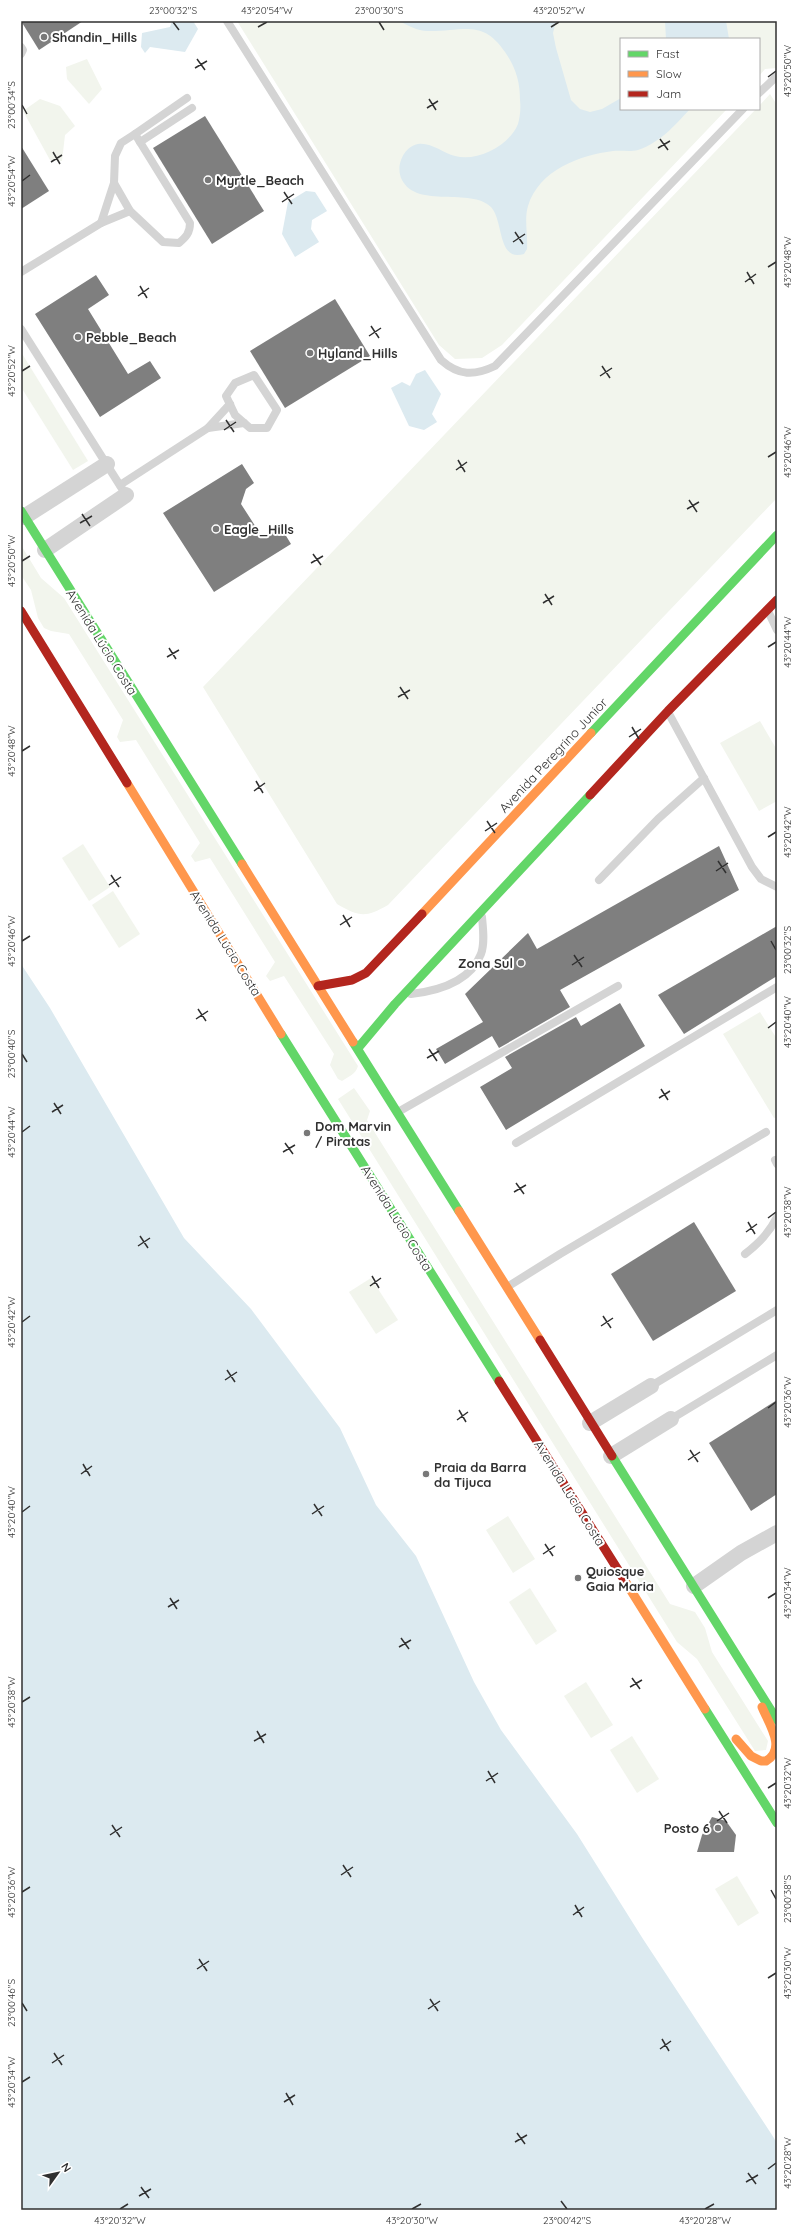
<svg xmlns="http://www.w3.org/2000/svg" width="798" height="2231" font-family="Quicksand,sans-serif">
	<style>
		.green { fill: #f2f5ed }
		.water { fill: #dceaf0 }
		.building { fill: #7f7f7f }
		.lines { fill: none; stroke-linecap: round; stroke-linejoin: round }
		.lane { stroke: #d4d4d4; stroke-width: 8 }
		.street { stroke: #d4d4d4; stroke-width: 16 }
		.fast { stroke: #63d668; stroke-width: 9 }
		.slow { stroke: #ff974d; stroke-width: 9 }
		.jam { stroke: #b3261e; stroke-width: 9 }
		.ticks { fill: none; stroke: #303030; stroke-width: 1.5 }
		.poi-dot { fill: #787878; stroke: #fff; stroke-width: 1.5 }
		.labels { text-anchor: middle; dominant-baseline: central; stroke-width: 4; stroke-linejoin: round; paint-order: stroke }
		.poi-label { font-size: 13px; font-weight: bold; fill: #303030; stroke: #fff; text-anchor: start }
		.street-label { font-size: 13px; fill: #303030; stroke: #fff }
		.neatline { fill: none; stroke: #303030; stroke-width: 1.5 }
		.ticks-label { font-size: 10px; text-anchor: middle; fill: #303030 }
	</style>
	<rect width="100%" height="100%" fill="#fff"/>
	<!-- green -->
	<g class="green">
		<polygon points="237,21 777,21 777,68 765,69 759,76 759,39 621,39 621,109 727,109 502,345 482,358 455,359 439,345"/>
		<polygon points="87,59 102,89 89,104 67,79 66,67"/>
		<path d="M770,94L777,105V498L388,905C365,918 360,917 337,904L203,687L756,109H759V106Z"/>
		<polygon points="40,99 60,106 75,126 65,135 62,161 50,160 23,111"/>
		<polygon points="21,352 88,461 73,470 21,387"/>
		<path d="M21,545L41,578L64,598L358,1066C356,1074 348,1077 342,1081L338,1079L330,1065L334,1054L284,976L270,981L266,976L275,962L210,858L195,862L191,856L200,843L136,740L120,742L117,737L123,720L69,634L51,631L44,628L38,618L31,590L21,575Z"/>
		<polygon points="760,721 777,750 777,801 759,811 720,743"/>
		<polygon points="83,844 110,887 89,901 62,858"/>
		<polygon points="113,891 140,934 119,948 92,905"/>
		<polygon points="760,1012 777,1039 777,1117 774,1118 723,1034"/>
		<polygon points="354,1088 370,1111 367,1120 670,1604 695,1612 705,1628 712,1652 768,1741 766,1750 755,1751 697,1659 677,1642 338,1099"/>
		<polygon points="371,1278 398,1320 376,1334 349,1292"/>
		<polygon points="508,1516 535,1559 513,1573 486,1530"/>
		<polygon points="530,1588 557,1631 536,1645 509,1602"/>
		<polygon points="586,1682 613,1725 591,1738 564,1696"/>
		<polygon points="632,1736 659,1779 637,1793 610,1750"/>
		<polygon points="737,1876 759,1913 738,1926 715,1889"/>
	</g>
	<!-- water -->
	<g class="water">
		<polygon points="172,21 193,21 198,29 185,52 150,47 145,53 141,47 142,33 170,27"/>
		<path d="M399,21H556L553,33L556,48L571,100L580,109L590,112L602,109L621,98V109H690C674,126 661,142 638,150C630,152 621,150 613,151C580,155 539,170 528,206C524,219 528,235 527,249L524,254C497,262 504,221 491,207C471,187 417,209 402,180C395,167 403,147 418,144C431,142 443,153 455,156C477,162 509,146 518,124C520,117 521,108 520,100C520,82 516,68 505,52C482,18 462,32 427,31C418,31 407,25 399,21Z"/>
		<polygon points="665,21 726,21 729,39 666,39"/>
		<polygon points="306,191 315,192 327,211 312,220 311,229 319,242 295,257 282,234 288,202"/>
		<polygon points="425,370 441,394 432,414 437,422 424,430 409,426 391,388 402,382 410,386 416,374"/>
		<polygon points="21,964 50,1008 184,1238 251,1309 340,1428 376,1505 416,1556 474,1682 501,1730 577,1834 643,1939 772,2135 777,2143 777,2210 21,2210"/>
	</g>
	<!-- building -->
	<g class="building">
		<polygon points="21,21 83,21 39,50"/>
		<polygon points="205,116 264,211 212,244 153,148"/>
		<polygon points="21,146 49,191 21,209"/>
		<polygon points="96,275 109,295 88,309 128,374 150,361 161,378 100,417 35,314"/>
		<polygon points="335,299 370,356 285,408 250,351"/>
		<polygon points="242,464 254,483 246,489 241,504 263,538 280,526 291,544 214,592 163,513"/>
		<polygon points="719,846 739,890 560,990 570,1007 499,1048 492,1036 445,1064 436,1049 483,1022 465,994 528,933 537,949"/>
		<polygon points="777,926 777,976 684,1034 658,995"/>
		<polygon points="620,1003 645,1046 506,1130 480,1087 512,1068 505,1057 576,1017 581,1026"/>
		<polygon points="694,1222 736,1291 653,1341 611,1274"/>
		<polygon points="777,1400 777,1494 751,1511 709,1443"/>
		<polygon points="712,1817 726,1821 736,1835 734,1852 697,1852 702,1835"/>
	</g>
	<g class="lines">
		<!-- lane -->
		<g class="lane">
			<path d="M227,21L441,360C459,376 474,376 495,366L743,109"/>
			<polyline points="21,47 23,50 21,54"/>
			<polyline points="759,93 777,76"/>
			<path d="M135,134L190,223C190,233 186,237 179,243L163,242L130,211L114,183L115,156L121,143Z"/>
			<polyline points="135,134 187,98"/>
			<polyline points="140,142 192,108"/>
			<polyline points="114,183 101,223 130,211"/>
			<polyline points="21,272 101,223"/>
			<polyline points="21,329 126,495"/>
			<polygon points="254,375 277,410 267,428 250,428 235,415 226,396 235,383"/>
			<polyline points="230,404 208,428 244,423"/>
			<polyline points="120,485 208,428"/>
			<polyline points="768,611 777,630"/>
			<polyline points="668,712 752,867 761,879 777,887"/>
			<polyline points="599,880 658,819 704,778"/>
			<path d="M411,994C437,991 470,982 481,954C485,943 483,928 482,917"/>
			<polyline points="398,1112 618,986"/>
			<polyline points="516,1143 777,987"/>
			<polyline points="775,1160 777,1164"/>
			<path d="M745,1254C759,1243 769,1233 777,1217"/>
			<polyline points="507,1287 560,1254 766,1132"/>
			<polyline points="651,1386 777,1310"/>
			<polyline points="671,1419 777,1355"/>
		</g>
		<!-- street -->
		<g class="street">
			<polyline points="24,517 107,464"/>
			<polyline points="45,550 126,495"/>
			<polyline points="590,1423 651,1386"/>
			<polyline points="611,1456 671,1419"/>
			<polyline points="694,1586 741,1553 777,1533"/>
		</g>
		<!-- fast -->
		<g class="fast">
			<polyline points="21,511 242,864"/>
			<polyline points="591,733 777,535"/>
			<polyline points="281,1034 499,1381"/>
			<polyline points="353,1042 459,1211"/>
			<polyline points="358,1048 395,1004 590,795"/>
			<polyline points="612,1456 777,1720"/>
			<polyline points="705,1709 777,1823"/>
		</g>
		<!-- slow -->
		<g class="slow">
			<polyline points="127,783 281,1034"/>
			<polyline points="242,864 353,1042"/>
			<polyline points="422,914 591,733"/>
			<polyline points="459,1211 540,1340"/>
			<polyline points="625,1581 705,1709"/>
			<path d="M736,1739L751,1756L761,1761H766C787,1749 769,1724 762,1707"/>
		</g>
		<!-- jam -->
		<g class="jam">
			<polyline points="21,611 127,783"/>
			<polyline points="590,795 668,711 777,600"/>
			<polyline points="318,986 352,980 366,973 422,914"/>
			<polyline points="540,1340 612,1456"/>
			<polyline points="499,1381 625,1581"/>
		</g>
	</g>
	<!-- ticks -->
	<path class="ticks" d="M173,22L179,30M379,22L384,30M258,27L267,22M551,27L559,22M197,59L205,70M195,68L207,61M768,77L776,71M429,99L436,110M22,105L27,114M427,108L438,101M660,139L668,150M658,148L670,141M53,152L60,164M51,162L62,155M22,181L30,175M284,192L292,204M282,202L294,194M515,232L523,244M513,242L525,234M768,267L776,262M747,272L754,284M745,282L756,274M140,286L147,298M138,296L149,288M371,326L379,338M369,336L381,328M602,366L610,378M22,371L30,366M600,376L612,368M226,420L234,432M224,430L236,422M768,457L776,452M458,460L465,472M456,470L467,462M689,500L697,512M687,509L699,502M82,514L90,526M80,523L92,516M313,554L321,565M22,561L30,556M311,563L323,556M545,594L552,605M543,603L554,596M768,647L776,642M169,648L176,659M167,657L179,650M400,687L408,699M398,697L410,690M632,727L639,739M629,737L641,729M22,751L30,746M256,781L263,793M254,791L265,783M487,821L495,833M485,831L497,823M768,837L776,832M718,861L726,873M716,871L728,863M111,875L119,887M109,885L121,877M343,915L350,927M340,925L352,917M22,941L30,936M771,941L776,950M574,955L582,967M572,965L584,957M198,1009L206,1021M196,1019L208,1011M768,1028L776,1022M429,1049L437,1061M22,1054L27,1062M427,1058L439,1051M661,1089L668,1100M659,1098L670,1091M54,1103L61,1114M52,1112L63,1105M22,1132L30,1126M285,1143L293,1154M283,1152L295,1145M516,1183L524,1194M514,1192L526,1185M768,1218L776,1212M748,1222L755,1234M746,1232L757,1224M140,1236L148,1248M138,1246L150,1238M372,1276L379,1288M370,1286L381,1278M603,1316L611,1328M22,1322L30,1316M601,1326L613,1318M227,1370L235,1382M225,1380L237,1372M768,1408L776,1402M459,1410L466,1422M457,1420L468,1412M690,1450L698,1462M688,1460L700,1452M83,1464L90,1476M81,1474L92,1466M314,1504L322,1516M22,1512L30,1506M312,1514L324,1506M545,1544L553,1556M543,1554L555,1546M170,1598L177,1609M768,1598L776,1593M168,1607L179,1600M401,1638L409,1649M399,1647L411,1640M632,1678L640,1689M630,1687L642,1680M22,1702L30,1697M257,1731L264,1743M254,1741L266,1734M488,1771L495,1783M486,1781L498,1773M768,1788L776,1783M719,1811L727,1823M717,1821L729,1813M112,1825L120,1837M110,1835L122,1827M343,1865L351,1877M341,1875L353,1867M771,1890L776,1899M22,1892L30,1887M575,1905L582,1917M573,1915L584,1907M199,1959L207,1971M197,1969L209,1961M768,1978L776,1973M430,1999L438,2011M22,2003L27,2011M428,2009L440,2001M662,2039L669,2051M660,2049L671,2041M54,2053L62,2065M52,2063L64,2055M22,2082L30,2077M286,2093L293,2105M284,2102L295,2095M517,2133L525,2144M515,2142L527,2135M768,2169L776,2163M748,2173L756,2184M746,2182L758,2175M141,2187L149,2198M139,2196L151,2189M561,2201L567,2209M120,2209L128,2204M412,2209L421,2204M705,2209L714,2204"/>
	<!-- markers -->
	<g class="poi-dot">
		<circle cx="44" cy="37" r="4"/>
		<circle cx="208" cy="180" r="4"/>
		<circle cx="78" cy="337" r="4"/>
		<circle cx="310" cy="353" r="4"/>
		<circle cx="216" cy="529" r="4"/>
		<circle cx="521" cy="963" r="4"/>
		<circle cx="307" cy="1133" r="4"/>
		<circle cx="426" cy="1474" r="4"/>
		<circle cx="578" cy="1578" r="4"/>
		<circle cx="718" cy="1828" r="4"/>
	</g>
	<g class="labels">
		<!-- poi labels -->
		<g class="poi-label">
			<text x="52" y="37">Shandin_Hills</text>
			<text x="216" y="180">Myrtle_Beach</text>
			<text x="86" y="337">Pebble_Beach</text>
			<text x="318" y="353">Hyland_Hills</text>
			<text x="224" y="529">Eagle_Hills</text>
			<text x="513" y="963" text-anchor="end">Zona Sul</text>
			<text x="315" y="1126">Dom Marvin<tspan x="315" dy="15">/ Piratas</tspan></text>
			<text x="434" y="1467">Praia da Barra<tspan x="434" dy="15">da Tijuca</tspan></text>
			<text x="586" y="1571">Quiosque<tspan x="586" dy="15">Gaia Maria</tspan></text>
			<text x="710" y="1828" text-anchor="end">Posto 6</text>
		</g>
		<!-- street labels -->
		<g class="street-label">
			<text transform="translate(102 642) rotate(58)">Avenida Lúcio Costa</text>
			<text transform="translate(553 755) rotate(-47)">Avenida Peregrino Junior</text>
			<text transform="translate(226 943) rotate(58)">Avenida Lúcio Costa</text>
			<text transform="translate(397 1218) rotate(58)">Avenida Lúcio Costa</text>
			<text transform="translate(570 1493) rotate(58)">Avenida Lúcio Costa</text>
		</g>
	</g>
	<!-- border -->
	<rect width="798" height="2231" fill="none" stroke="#ffffff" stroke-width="44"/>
	<!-- legend -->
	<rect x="620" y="38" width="140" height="72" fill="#ffffff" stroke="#acacac"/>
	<rect x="628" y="51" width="20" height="6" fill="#63d668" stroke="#acacac"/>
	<text x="656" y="58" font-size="12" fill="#303030">Fast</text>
	<rect x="628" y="71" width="20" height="6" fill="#ff974d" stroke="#acacac"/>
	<text x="656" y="78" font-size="12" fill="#303030">Slow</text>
	<rect x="628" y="91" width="20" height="6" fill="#b3261e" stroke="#acacac"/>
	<text x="656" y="98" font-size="12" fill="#303030">Jam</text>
	<!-- north arrow -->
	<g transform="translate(58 2173) rotate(57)" stroke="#ffffff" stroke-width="3" paint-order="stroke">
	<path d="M0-3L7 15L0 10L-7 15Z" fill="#303030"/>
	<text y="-6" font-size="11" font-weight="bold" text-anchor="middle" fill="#303030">N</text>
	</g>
	<rect x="22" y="22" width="754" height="2187" class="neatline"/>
	<g class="ticks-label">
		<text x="173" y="14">23°00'32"S</text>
		<text x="267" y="14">43°20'54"W</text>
		<text x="379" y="14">23°00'30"S</text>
		<text x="559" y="14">43°20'52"W</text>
		<text transform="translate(787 71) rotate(-90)" y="4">43°20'50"W</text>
		<text transform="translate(11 105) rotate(-90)" y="4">23°00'34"S</text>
		<text transform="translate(11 181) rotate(-90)" y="4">43°20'54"W</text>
		<text transform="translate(787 262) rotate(-90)" y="4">43°20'48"W</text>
		<text transform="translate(11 371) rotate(-90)" y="4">43°20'52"W</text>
		<text transform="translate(787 452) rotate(-90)" y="4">43°20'46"W</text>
		<text transform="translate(11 561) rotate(-90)" y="4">43°20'50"W</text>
		<text transform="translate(787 642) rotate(-90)" y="4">43°20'44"W</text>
		<text transform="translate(11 751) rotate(-90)" y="4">43°20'48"W</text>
		<text transform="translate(787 832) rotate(-90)" y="4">43°20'42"W</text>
		<text transform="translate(11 941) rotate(-90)" y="4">43°20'46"W</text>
		<text transform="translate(787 950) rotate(-90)" y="4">23°00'32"S</text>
		<text transform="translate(787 1022) rotate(-90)" y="4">43°20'40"W</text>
		<text transform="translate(11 1054) rotate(-90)" y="4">23°00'40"S</text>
		<text transform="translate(11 1132) rotate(-90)" y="4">43°20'44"W</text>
		<text transform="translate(787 1212) rotate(-90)" y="4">43°20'38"W</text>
		<text transform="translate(11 1322) rotate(-90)" y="4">43°20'42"W</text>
		<text transform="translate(787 1402) rotate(-90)" y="4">43°20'36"W</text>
		<text transform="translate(11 1512) rotate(-90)" y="4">43°20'40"W</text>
		<text transform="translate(787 1593) rotate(-90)" y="4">43°20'34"W</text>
		<text transform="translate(11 1702) rotate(-90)" y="4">43°20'38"W</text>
		<text transform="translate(787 1783) rotate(-90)" y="4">43°20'32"W</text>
		<text transform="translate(11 1892) rotate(-90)" y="4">43°20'36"W</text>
		<text transform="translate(787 1899) rotate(-90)" y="4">23°00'38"S</text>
		<text transform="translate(787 1973) rotate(-90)" y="4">43°20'30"W</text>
		<text transform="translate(11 2003) rotate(-90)" y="4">23°00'46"S</text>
		<text transform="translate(11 2082) rotate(-90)" y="4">43°20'34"W</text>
		<text transform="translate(787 2163) rotate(-90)" y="4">43°20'28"W</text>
		<text x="120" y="2224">43°20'32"W</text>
		<text x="412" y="2224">43°20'30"W</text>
		<text x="567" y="2224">23°00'42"S</text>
		<text x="705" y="2224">43°20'28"W</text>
	</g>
</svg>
